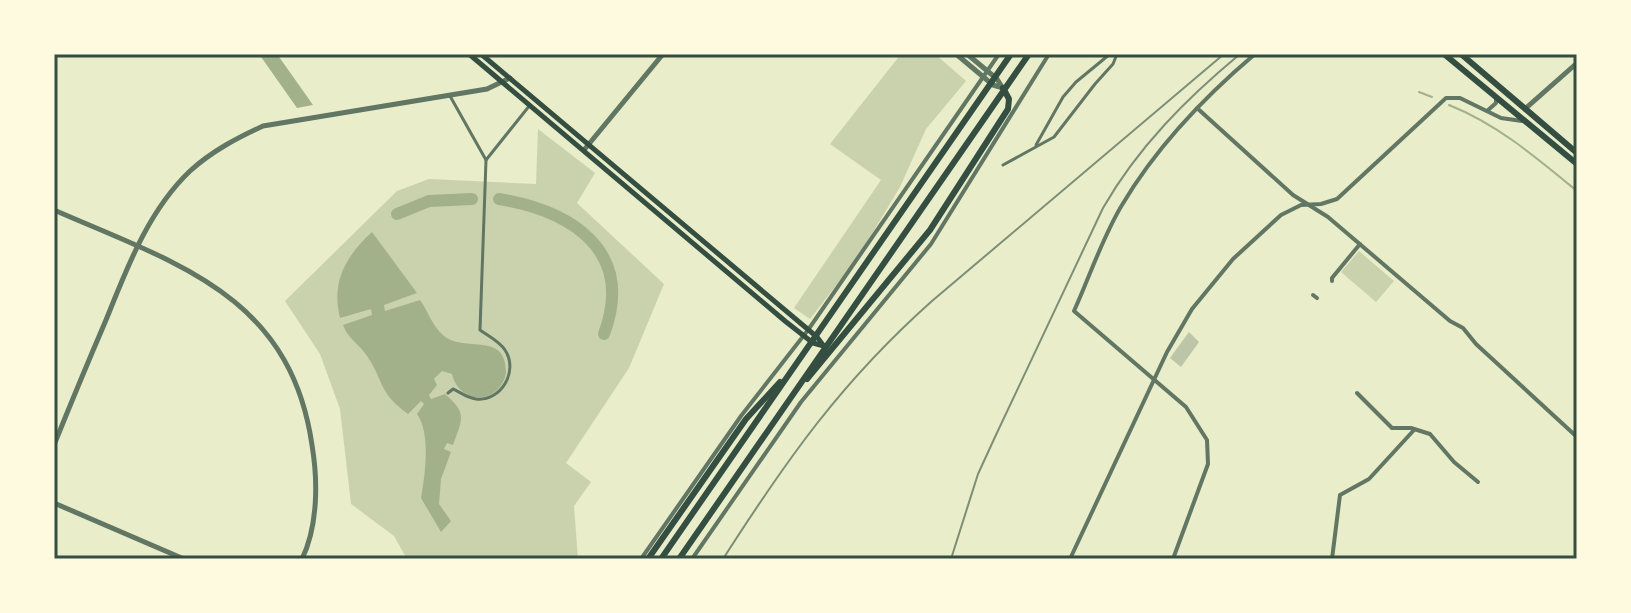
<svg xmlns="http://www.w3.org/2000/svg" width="1631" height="613" font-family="'Nunito Sans',sans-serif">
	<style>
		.green { fill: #cad2ad }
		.water { fill: #a3b18a }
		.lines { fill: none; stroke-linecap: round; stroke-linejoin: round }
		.stream { stroke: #a3b18a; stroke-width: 2 }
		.river { stroke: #a3b18a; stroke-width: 12 }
		.building { fill: #bcc5a7 }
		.pedestrian { stroke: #617663; stroke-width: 3 }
		.minor { stroke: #617663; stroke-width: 4 }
		.tertiary { stroke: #617663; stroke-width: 5 }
		.secondary { stroke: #344e41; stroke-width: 5 }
		.primary { stroke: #344e41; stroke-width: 6 }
		.trunk { stroke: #344e41; stroke-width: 6 }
		.rail { stroke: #7c8e77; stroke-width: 2 }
		.neatline { fill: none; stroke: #344e41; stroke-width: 3 }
	</style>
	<rect width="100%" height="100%" fill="#e9edc9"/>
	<!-- green -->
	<g class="green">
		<polygon points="901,54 935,54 966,81 926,129 900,187 858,257 810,319 794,308 881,180 830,144"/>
		<polygon points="538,129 595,173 577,203 664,284 629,368 566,463 591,482 574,506 578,559 407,559 394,536 351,504 340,409 320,354 285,301 397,191 429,179 536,184"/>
		<polygon points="1359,251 1394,281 1376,302 1341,272"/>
	</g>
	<!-- water -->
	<g class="water">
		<polygon points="259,54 277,54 313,105 297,108"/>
		<path d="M372,232L417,293L384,305L385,311L420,300C428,311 432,326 444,336C465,353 505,331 506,371C506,379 501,387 495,392C477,405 456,393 452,374L442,371L434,379L437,385L429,395L431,399L445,394C468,414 462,419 453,445L447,443L444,449L451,452L441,479L439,504L451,521L441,532L421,498C425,476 431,433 417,414L424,404L421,401L408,414C378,392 385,383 367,356C359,344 348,339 343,325L372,315L371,309L340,318C331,281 346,256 372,232Z"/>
	</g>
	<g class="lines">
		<!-- stream -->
		<g class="stream">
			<polyline points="1419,92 1432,97"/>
			<path d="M1449,105C1497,124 1537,158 1577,191"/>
		</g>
		<!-- river -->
		<g class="river">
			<path d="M499,199C572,211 635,251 604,334"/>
			<polyline points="397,214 429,201 472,199"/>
		</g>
	</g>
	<!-- building -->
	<polygon class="building" points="1189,332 1199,342 1181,367 1170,358"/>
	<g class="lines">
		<!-- pedestrian -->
		<g class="pedestrian">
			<polyline points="450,96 486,160 530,105"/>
			<polyline points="1036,145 1063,97 1076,82 1110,54"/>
			<polyline points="1003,165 1054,137 1095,84 1113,64 1117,54"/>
			<path d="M448,393L453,389C460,392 467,398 476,399C501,402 519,371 505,350C499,341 488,336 480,330L486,160"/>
		</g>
		<!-- minor -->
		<g class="minor">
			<polyline points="1197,108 1293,195 1328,217 1450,321 1463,328 1476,344 1577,437"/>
			<polyline points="1487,111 1496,103 1496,98"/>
			<polyline points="1332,281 1332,278 1360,244"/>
			<polyline points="1313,295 1317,298"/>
			<polyline points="1357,393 1392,428 1411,428 1430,434 1454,462 1478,482"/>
			<polyline points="641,559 741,416 808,330 999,54"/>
			<polyline points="692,559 801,402 931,244 1049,54"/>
			<polyline points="1070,559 1167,352 1192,309 1233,259 1281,215 1301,205 1321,204 1337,199 1446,98 1460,98 1501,118 1522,121"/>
			<path d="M1173,559L1208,464L1207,440L1186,407L1074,311C1090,276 1102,238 1122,205C1157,146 1203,98 1255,54"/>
			<polyline points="1332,559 1340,495 1369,479 1414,430"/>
		</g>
		<!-- tertiary -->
		<g class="tertiary">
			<polyline points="956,54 993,85 1003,88"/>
			<polyline points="967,54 997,79 1002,87"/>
			<polyline points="1525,109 1577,63"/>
			<polyline points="584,150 663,54"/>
			<path d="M54,210C175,263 290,294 312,445C318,481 318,526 302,559"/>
			<path d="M54,445C71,403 88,362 106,320C127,268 148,211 190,171C212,151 237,138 263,126L487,89L510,78"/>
			<polyline points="54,503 184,559"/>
		</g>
		<!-- secondary -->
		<g class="secondary">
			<polyline points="469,54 785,321 813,343 824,346"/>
			<polyline points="481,54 817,337 823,345"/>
		</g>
		<!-- primary -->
		<g class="primary">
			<polyline points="1444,54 1577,164"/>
			<polyline points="1461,54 1577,153"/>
		</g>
		<!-- trunk -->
		<g class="trunk">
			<polyline points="807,379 930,230 1008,109 1009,99 1003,88"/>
			<polyline points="648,559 746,419 780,382"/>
			<polyline points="661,559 1011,54"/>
			<polyline points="679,559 1029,54"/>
		</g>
		<!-- rail -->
		<g class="rail">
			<path d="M723,559C787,459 842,381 932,301L1224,54"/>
			<path d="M951,559L978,474L995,437L1103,208C1138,147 1186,99 1240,54"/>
		</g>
	</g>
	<!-- border -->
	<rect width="1631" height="613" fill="none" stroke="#fefae0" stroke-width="112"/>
	<rect x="56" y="56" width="1519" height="501" class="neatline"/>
</svg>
